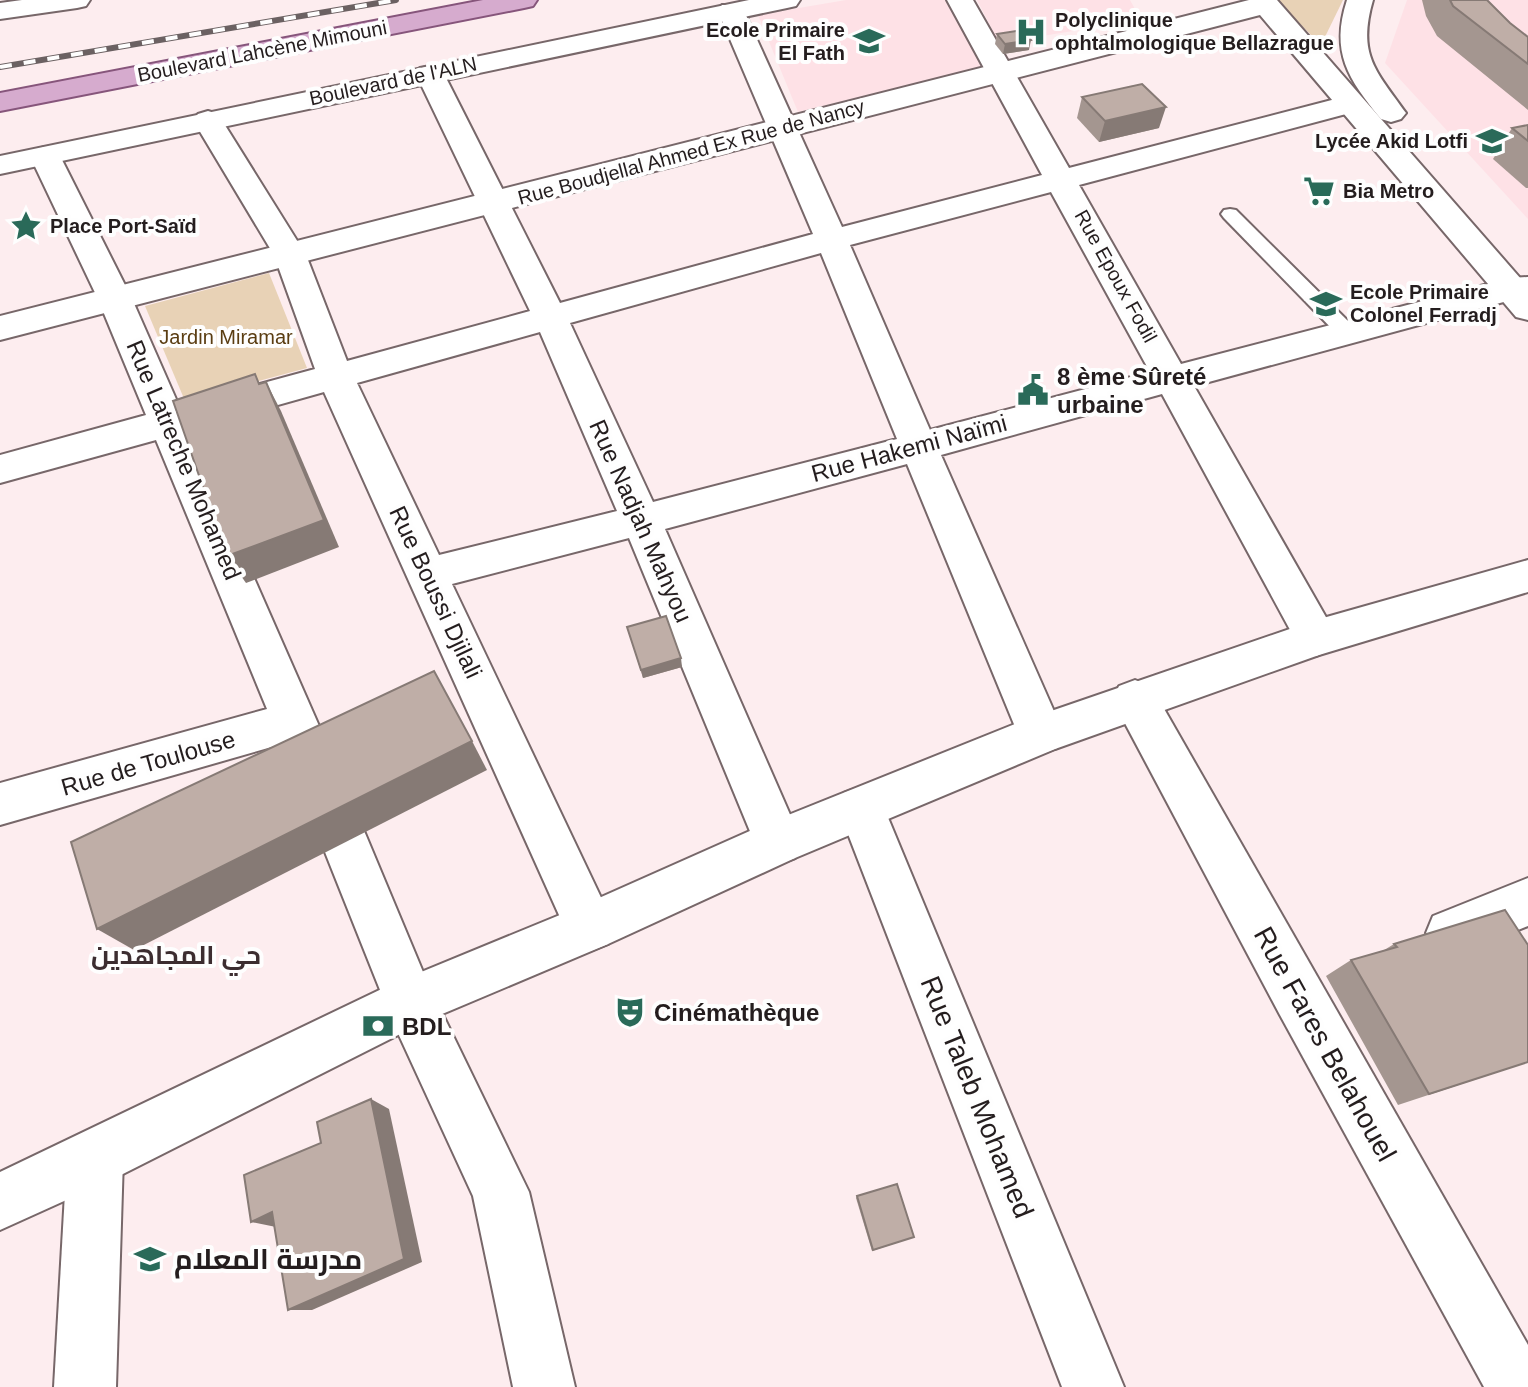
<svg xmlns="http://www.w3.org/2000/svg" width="1528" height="1387" font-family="Arial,Cairo,sans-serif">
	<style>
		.built { fill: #fee1e6 }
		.green { fill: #e8d2b6 }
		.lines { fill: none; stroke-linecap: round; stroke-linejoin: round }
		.lane-casing { stroke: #776769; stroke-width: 4 }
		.street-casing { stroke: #776769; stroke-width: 4 }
		.secondary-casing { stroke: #776769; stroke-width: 4 }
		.primary-casing { stroke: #86557b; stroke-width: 4 }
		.lane { fill: #fff; fill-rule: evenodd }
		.street { fill: #fff; fill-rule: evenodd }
		.secondary { fill: #fff; fill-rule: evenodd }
		.primary { fill: #d6abce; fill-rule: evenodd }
		.rail-casing { stroke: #6b6162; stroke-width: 6 }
		.rail { stroke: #fefefe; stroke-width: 4; stroke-dasharray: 12; stroke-linecap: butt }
		.wall { fill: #a49690 }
		.shaded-wall { fill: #867a75 }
		.building { fill: #bfaea7; stroke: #867a75; stroke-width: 2 }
		.labels { text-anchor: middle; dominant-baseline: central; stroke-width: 8; stroke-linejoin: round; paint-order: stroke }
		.far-poi-label { font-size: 20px; font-weight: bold; fill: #241d1e; stroke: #fefefe; text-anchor: start }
		.far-street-label { font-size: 20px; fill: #241d1e; stroke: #fefefe }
		.far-park-label { font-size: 20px; fill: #5a3d12; stroke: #fefefe }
		.poi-label { font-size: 24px; font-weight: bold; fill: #241d1e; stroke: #fefefe; text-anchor: start }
		.street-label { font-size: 24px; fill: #241d1e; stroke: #fefefe }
		.neighbourhood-label { font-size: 26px; font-weight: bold; fill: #3c2d30; stroke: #fefefe }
		.near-street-label { font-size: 28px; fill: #241d1e; stroke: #fefefe }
		.near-poi-label { font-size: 28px; font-weight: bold; fill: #241d1e; stroke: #fefefe; text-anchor: start }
	</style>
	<rect width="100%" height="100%" fill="#fdedef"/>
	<!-- built -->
	<g class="built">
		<polygon points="846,0 949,0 981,67 798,112 758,15"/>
		<polygon points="977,0 1130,0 1141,20 999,43"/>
		<polygon points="1407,0 1528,0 1528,219 1385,63"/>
	</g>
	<!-- green -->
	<g class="green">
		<polygon points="1276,0 1343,0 1321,45"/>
		<polygon points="269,273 307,368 185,401 145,306"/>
	</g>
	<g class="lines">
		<defs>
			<polygon id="lane" points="1230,209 1236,210 1354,327 1356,332 1354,337 1340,337 1224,218 1221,214 1224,210"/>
			<g id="street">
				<path d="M947,0H973L1069,168L1351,95L1361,98L1365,104L1361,110L1079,185L1181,364L1511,278L1528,277V299L1511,300L1194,386L1331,626L1337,638L1331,650L1316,656L1301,650L1162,394L941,455L1064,734L1057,748L1041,754L1025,748L1018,734L907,464L665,529L802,842L795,858L778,864L761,858L629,538L452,584L615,927L608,944L590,951L572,944L324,392L189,430L337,767L330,782L314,788L298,782L282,744L0,825V783L267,709L156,440L0,483V455L146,415L98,299L30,156L34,150L45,147L56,150L60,156L132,299L179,406L315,369L274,255L193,120L198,114L208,111L218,114L306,255L347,361L530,311L416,74L420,68L430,66L440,68L444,74L560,303L813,234L718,11L722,5H740L744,11L842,227L1042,175ZM1051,192L1150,372L930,430L850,245ZM821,253L897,439L653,502L570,323ZM540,332L617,511L439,555L357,383Z"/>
				<polygon points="1135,680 1151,686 1528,1345 1528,1387 1484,1387 1280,1015 1119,712 1113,699 1119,686"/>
				<polygon points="861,787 878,793 884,808 1124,1387 1062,1387 838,808 844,793"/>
				<polygon points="345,820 362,826 428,984 529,1192 575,1387 513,1387 473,1196 392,1020 321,842 328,826"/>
				<polygon points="1528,878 1528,926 1451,957 1433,950 1426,933 1433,916"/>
				<polygon points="95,1130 115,1138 123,1158 116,1387 54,1387 67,1158 75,1138"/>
			</g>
			<g id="secondary">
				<polygon points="22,0 90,0 86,6 77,8 0,19 0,3"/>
				<polygon points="749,0 800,0 796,6 787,8 0,174 0,156"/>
				<polygon points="1249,0 1277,0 1528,287 1528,320 1516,317 1260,15 0,340 0,316"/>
				<path d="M1347,0H1373C1357,55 1376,71 1406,113L1401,119L1391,122L1381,119C1348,79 1330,52 1347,0Z"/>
				<polygon points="1528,560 1528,592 1319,655 1055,749 795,858 608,944 428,1020 115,1178 0,1230 0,1172 392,984 572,910 761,826 1025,720 1316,620"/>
			</g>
			<polygon id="primary" points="483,0 537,0 533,6 524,8 0,111 0,93"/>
		</defs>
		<!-- lane casing -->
		<use href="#lane" class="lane-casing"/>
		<!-- street casing -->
		<use href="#street" class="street-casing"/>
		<!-- secondary casing -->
		<use href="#secondary" class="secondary-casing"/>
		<!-- primary casing -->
		<use href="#primary" class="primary-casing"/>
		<!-- lane -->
		<use href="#lane" class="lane"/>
		<!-- street -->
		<use href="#street" class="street"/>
		<!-- secondary -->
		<use href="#secondary" class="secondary"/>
		<!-- primary -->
		<use href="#primary" class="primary"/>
		<defs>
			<polyline id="rail" points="0,67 396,0"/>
		</defs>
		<!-- rail casing -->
		<use href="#rail" class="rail-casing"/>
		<!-- rail -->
		<use href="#rail" class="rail"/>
	</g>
	<!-- wall -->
	<g class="wall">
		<polygon points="1422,0 1487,0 1510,23 1528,37 1528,110 1437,36 1426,16"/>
		<polygon points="997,34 1029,50 1003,54 995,44"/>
		<polygon points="1082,97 1159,128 1099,142 1077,118"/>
		<polygon points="1528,125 1528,188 1526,188 1493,159 1512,128"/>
		<polygon points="627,627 682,667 643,678"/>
		<polygon points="1394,944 1528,1062 1398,1105 1326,976 1351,960 1381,952"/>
		<polygon points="857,1196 914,1237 872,1251 856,1198"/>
	</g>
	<!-- shaded-wall -->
	<g class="shaded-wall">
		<polygon points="1031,40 1029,50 1003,54 1005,44"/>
		<polygon points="1166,107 1159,128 1099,142 1105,121"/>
		<polygon points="266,382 281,411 339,547 246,583 227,556"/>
		<polygon points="681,658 682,667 643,678 641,670"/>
		<polygon points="472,741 487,770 134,950 97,929"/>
		<polygon points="371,1099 389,1109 422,1262 312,1310 288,1310"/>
		<polygon points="272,1212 276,1227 251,1222"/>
	</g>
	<!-- building -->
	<g class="building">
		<polygon points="1450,0 1487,0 1510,23 1528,37 1528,64 1453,6"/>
		<polygon points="1023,30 1031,40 1005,44 997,34"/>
		<polygon points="1142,84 1166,107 1105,121 1082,97"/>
		<polygon points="1528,125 1528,141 1512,128"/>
		<polygon points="255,374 259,384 266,382 324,520 227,556 173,401"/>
		<polygon points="666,616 681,658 641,670 627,627"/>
		<polygon points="434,671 472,741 97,929 71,842"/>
		<polygon points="1505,910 1528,945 1528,1062 1429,1094 1351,960 1397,947 1394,944"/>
		<polygon points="371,1099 404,1259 288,1310 272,1212 251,1222 244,1175 321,1143 317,1122"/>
		<polygon points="897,1184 914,1237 873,1250 857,1196"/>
	</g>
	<!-- icons -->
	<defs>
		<symbol id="hospital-bare" viewBox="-9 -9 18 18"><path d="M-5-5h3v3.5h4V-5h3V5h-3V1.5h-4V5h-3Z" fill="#2a6a59" stroke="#fefefe" stroke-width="2.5" paint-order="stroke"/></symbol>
		<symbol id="school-bare" viewBox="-9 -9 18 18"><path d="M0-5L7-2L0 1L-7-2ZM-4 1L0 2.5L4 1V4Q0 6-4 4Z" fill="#2a6a59" stroke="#fefefe" stroke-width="2.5" paint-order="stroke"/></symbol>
		<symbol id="supermarket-bare" viewBox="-9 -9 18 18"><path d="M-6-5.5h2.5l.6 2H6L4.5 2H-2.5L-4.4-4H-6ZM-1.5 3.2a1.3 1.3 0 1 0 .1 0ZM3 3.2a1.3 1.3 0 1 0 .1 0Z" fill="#2a6a59" stroke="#fefefe" stroke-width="2.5" paint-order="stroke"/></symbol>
		<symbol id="sight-bare" viewBox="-9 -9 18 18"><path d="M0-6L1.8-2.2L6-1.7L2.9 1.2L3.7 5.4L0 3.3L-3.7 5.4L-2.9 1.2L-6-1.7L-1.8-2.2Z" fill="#2a6a59" stroke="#fefefe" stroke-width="2.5" paint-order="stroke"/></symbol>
		<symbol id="civic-bare" viewBox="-9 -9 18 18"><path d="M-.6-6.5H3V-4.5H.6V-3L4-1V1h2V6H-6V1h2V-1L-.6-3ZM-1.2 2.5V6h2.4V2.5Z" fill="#2a6a59" stroke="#fefefe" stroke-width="2.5" paint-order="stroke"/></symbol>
		<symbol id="theatre-bare" viewBox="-9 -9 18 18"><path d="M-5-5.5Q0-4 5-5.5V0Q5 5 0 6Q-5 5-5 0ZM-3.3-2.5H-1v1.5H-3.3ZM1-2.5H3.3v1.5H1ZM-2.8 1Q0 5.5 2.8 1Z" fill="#2a6a59" stroke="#fefefe" stroke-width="2.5" paint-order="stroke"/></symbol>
		<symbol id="bank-bare" viewBox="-9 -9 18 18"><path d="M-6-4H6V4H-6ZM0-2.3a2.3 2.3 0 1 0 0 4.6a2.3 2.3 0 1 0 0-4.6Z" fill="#2a6a59" stroke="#fefefe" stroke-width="2.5" paint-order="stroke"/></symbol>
	</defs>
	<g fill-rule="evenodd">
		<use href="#hospital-bare" x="1009" y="10" width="44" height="44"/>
		<use href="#school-bare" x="847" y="19" width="44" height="44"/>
		<use href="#school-bare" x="1470" y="119" width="44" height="44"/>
		<use href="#supermarket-bare" x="1297" y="169" width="44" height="44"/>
		<use href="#sight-bare" x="4" y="204" width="44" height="44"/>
		<use href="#school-bare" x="1304" y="282" width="44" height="44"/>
		<use href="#civic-bare" x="1011" y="368" width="44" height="44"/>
		<use href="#theatre-bare" x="608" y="990" width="44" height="44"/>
		<use href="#bank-bare" x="356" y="1004" width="44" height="44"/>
		<use href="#school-bare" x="128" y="1237" width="44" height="44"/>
	</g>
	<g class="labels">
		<!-- far-poi labels -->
		<g class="far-poi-label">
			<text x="1055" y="20">Polyclinique<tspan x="1055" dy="23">ophtalmologique Bellazrague</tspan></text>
			<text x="845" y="30" text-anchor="end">Ecole Primaire<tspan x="845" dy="23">El Fath</tspan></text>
			<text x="1468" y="141" text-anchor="end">Lycée Akid Lotfi</text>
			<text x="1343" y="191">Bia Metro</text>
			<text x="50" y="226">Place Port-Saïd</text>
			<text x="1350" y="292">Ecole Primaire<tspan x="1350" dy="23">Colonel Ferradj</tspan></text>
		</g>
		<!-- far-street labels -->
		<g class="far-street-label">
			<text transform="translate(262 51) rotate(-11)">Boulevard Lahcène Mimouni</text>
			<text transform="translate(393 81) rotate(-12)">Boulevard de l'ALN</text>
			<text transform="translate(691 152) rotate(-15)">Rue Boudjellal Ahmed Ex Rue de Nancy</text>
			<text transform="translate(1116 276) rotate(61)">Rue Epoux Fodil</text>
		</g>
		<!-- far-park labels -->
		<g class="far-park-label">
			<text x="226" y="337">Jardin Miramar</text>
		</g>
		<!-- poi labels -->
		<g class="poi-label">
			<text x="1057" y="376">8 ème Sûreté<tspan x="1057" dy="28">urbaine</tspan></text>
			<text x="654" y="1012">Cinémathèque</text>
			<text x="402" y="1026">BDL</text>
		</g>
		<!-- street labels -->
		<g class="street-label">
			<text transform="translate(909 448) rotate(-15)">Rue Hakemi Naïmi</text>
			<text transform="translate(184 460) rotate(67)">Rue Latreche Mohamed</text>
			<text transform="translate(641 521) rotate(66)">Rue Nadjah Mahyou</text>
			<text transform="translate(436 592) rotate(65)">Rue Boussi Djilali</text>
			<text transform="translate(148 763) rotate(-16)">Rue de Toulouse</text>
		</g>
		<!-- neighbourhood labels -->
		<g class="neighbourhood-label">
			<text x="176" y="955">حي المجاهدين</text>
		</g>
		<!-- near-street labels -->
		<g class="near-street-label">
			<text transform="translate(1325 1044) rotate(61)">Rue Fares Belahouel</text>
			<text transform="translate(977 1097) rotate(68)">Rue Taleb Mohamed</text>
		</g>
		<!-- near-poi labels -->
		<g class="near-poi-label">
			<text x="174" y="1259">مدرسة المعلام</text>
		</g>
	</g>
</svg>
